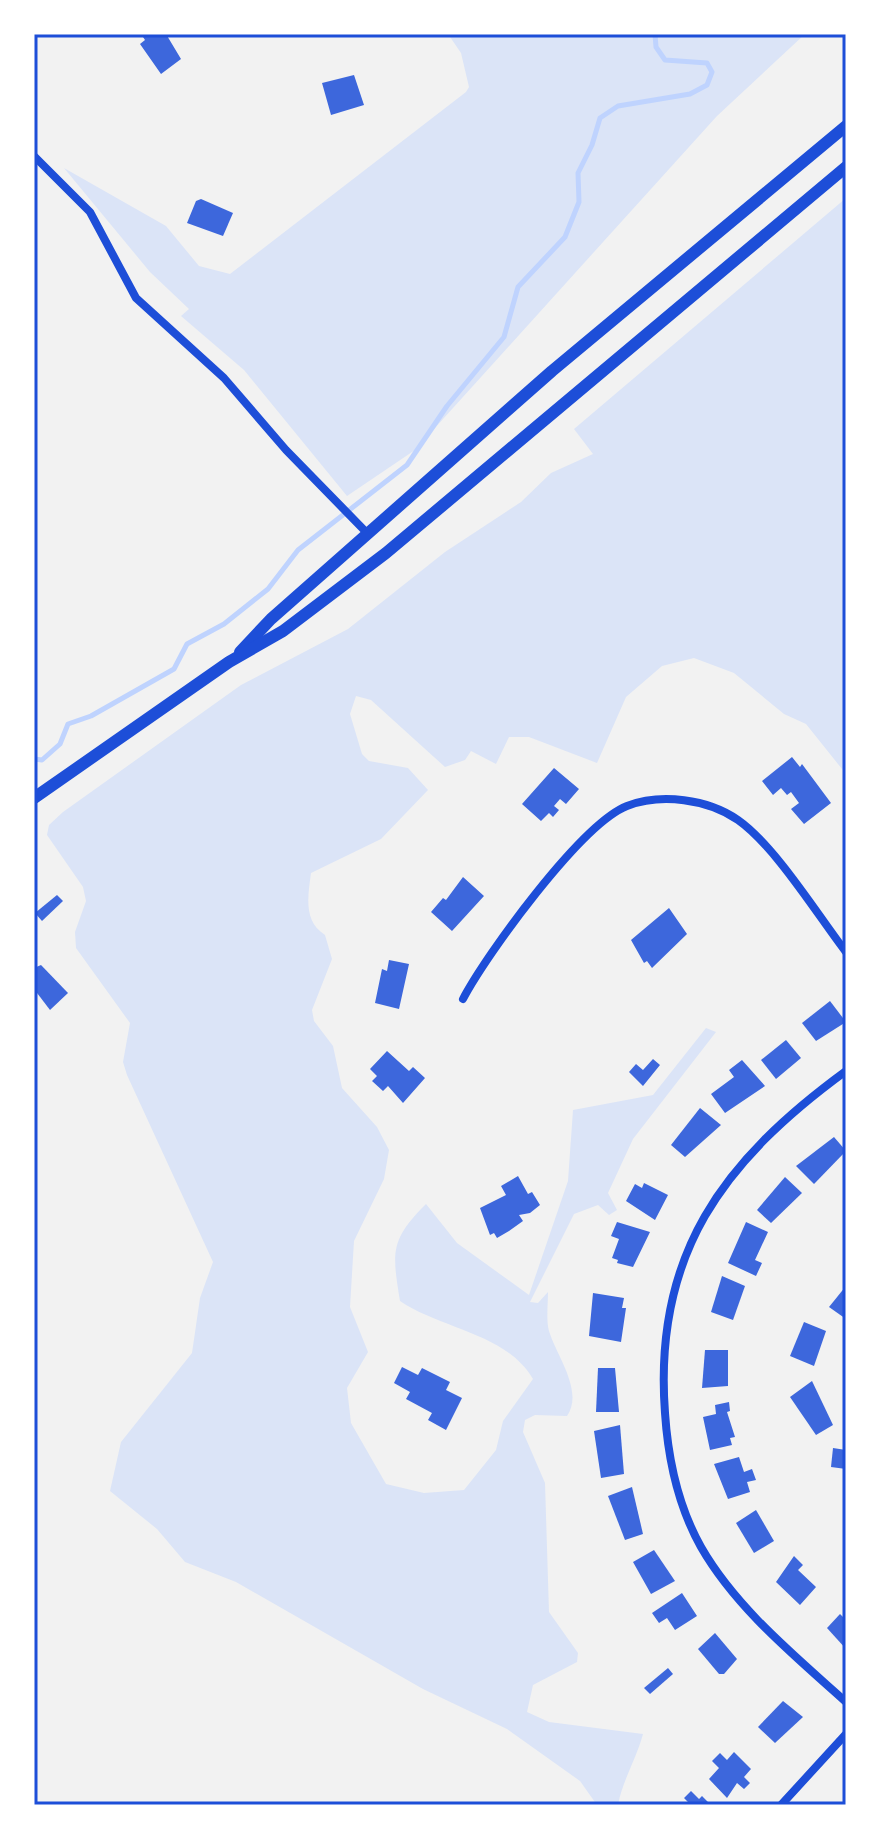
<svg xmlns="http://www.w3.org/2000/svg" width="880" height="1839" font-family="'Archivo Narrow',sans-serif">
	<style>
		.green { fill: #dbe4f7 }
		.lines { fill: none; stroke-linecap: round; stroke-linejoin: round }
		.stream { stroke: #bfd3fe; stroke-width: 5 }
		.building { fill: #3d67dc }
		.minor { stroke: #1d4ed8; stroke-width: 8 }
		.trunk { stroke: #1d4ed8; stroke-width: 12 }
		.neatline { fill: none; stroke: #1d4ed8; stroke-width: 3 }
	</style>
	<rect width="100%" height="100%" fill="#f2f2f2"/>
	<!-- green -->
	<g class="green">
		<polygon points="448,34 805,34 717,116 415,450 347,496 244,370 181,316 189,309 150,272 64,168 166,226 199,266 230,274 466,92 469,87 461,53"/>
		<path d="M846,198V774L806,724L784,714L734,673L694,658L662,666L626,697L597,763L529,737H509L496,764L471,751L465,760L445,767L371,700L356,696L350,714L362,754L369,761L408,768L428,790L381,839L311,873C308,896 303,921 325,935L332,959L312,1010L314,1021L333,1046L342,1088L377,1127L389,1150L384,1179L354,1241L350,1307L368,1352L347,1388L351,1423L386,1484L424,1493L464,1490L496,1450L503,1421L533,1379C506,1333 441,1329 400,1301C392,1252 390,1240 426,1204L457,1243L529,1295L568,1181L573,1110L653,1095L706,1028L716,1032L633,1139L608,1193L617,1210L609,1215L598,1205L574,1214L530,1302L538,1303L548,1292C548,1305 546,1320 549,1331C557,1357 584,1391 567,1416L535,1415L525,1420L523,1432L545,1483L549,1612L578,1653L577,1662L533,1685L527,1712L549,1722L643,1734C636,1760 623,1779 618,1805H597L580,1781L507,1729L423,1689L236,1582L185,1562L157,1529L110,1491L121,1442L192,1353L200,1298L213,1262L127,1075L123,1062L130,1023L76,948L75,932L86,901L83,887L47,835L49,825L63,812L241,685L348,629L445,552L521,502L551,473L593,454L574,429Z"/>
	</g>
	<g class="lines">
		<!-- stream -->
		<polyline class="stream" points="34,759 42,760 60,744 68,724 91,716 174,669 187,644 224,624 268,589 298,550 407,465 447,406 504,337 518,287 565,237 579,202 578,173 592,145 600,118 618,106 690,94 707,85 712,72 707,63 665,60 656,47 655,34"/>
	</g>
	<!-- building -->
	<g class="building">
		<polygon points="141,34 166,34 181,59 161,74 140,44 145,40"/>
		<polygon points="354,75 364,105 331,115 322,83"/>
		<polygon points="201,199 233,213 223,236 187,223 196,201"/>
		<polygon points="792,757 800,767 802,764 831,803 804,824 791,809 799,803 791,792 787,795 781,788 773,795 762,781"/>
		<polygon points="554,768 579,789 566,804 560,799 554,806 559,810 553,817 549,813 541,821 522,804"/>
		<polygon points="463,877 484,896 452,931 431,912 443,898 446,900"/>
		<polygon points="57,895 63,901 42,921 35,913"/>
		<polygon points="669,908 687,934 652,968 647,961 644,963 631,940"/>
		<polygon points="389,960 409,964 399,1009 375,1003 382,969 387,971"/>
		<polygon points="41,965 68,993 50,1010 34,989 34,968"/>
		<polygon points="830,1001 846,1022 816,1041 802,1023"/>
		<polygon points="786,1040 801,1058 776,1079 761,1060"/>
		<polygon points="387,1051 409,1071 413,1067 425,1078 403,1103 388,1086 383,1091 372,1081 377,1076 370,1069"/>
		<polygon points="653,1059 660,1065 643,1086 629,1072 636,1064 643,1070"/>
		<polygon points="742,1060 765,1086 725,1113 711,1094 734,1077 729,1070"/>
		<polygon points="700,1108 721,1125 685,1157 671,1145"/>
		<polygon points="834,1137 846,1151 814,1184 796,1166"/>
		<polygon points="518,1176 528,1194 532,1192 540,1205 530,1213 519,1215 523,1221 509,1231 497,1238 494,1233 490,1235 480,1208 506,1195 501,1186"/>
		<polygon points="785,1177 802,1193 771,1223 757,1210"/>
		<polygon points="644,1183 668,1195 655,1220 626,1201 635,1184 642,1188"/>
		<polygon points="617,1222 650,1232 633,1267 617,1263 618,1260 612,1258 619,1239 611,1236"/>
		<polygon points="746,1222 768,1232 755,1260 762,1263 756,1276 728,1263"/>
		<polygon points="722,1276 745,1286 733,1320 711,1312"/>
		<polygon points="846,1286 846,1319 829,1307"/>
		<polygon points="593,1293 624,1298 622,1308 626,1308 621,1342 589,1336"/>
		<polygon points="804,1322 826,1331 814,1366 790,1356"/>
		<polygon points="705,1350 728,1350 728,1386 702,1388"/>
		<polygon points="402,1367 418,1375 422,1368 450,1382 446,1390 462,1398 446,1430 428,1420 432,1413 406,1399 410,1392 394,1383"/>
		<polygon points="598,1368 615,1368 619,1412 596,1412"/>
		<polygon points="812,1381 833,1425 816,1435 790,1397"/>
		<polygon points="729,1402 730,1411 727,1412 735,1437 730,1438 732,1445 710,1450 703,1417 716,1414 715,1405"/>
		<polygon points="620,1425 624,1474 601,1478 594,1431"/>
		<polygon points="833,1448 846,1450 846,1469 831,1467"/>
		<polygon points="739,1457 744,1472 752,1469 756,1480 747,1482 750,1492 728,1499 714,1464"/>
		<polygon points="632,1487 643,1534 625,1540 608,1496"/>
		<polygon points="756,1510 774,1541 754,1553 736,1523"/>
		<polygon points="654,1550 675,1581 651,1594 633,1562"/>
		<polygon points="794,1556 803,1565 798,1570 816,1587 800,1605 776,1582"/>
		<polygon points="682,1593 697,1616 675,1630 667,1618 659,1623 652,1613"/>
		<polygon points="840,1614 846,1620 846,1649 827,1628"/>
		<polygon points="715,1633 737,1659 724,1674 719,1674 698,1649"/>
		<polygon points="668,1668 673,1674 650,1694 644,1688"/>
		<polygon points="783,1701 803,1717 775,1743 758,1727"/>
		<polygon points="734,1752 751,1769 744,1777 750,1783 744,1789 737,1783 727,1798 709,1779 719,1768 712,1761 720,1753 727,1760"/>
		<polygon points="691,1791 699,1799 702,1796 708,1802 691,1805 684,1798"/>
	</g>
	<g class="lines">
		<!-- minor -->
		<g class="minor">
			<polyline points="34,156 90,212 136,298 224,378 286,450 368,534"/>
			<path d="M463,999C486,955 581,824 627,806C661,793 708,799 738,820C775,846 817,914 846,952"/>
			<path d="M846,1071C723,1161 653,1254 665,1413C668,1458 678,1506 701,1547C736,1608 795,1656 846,1702"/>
			<polyline points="781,1805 846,1734"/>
		</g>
		<!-- trunk -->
		<g class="trunk">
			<polyline points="240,652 271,619 552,371 846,126"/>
			<polyline points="34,798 229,662 283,631 386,553 846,167"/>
		</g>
	</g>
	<!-- border -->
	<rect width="880" height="1839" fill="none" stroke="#ffffff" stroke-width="72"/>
	<rect x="36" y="36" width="808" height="1767" class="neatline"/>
</svg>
